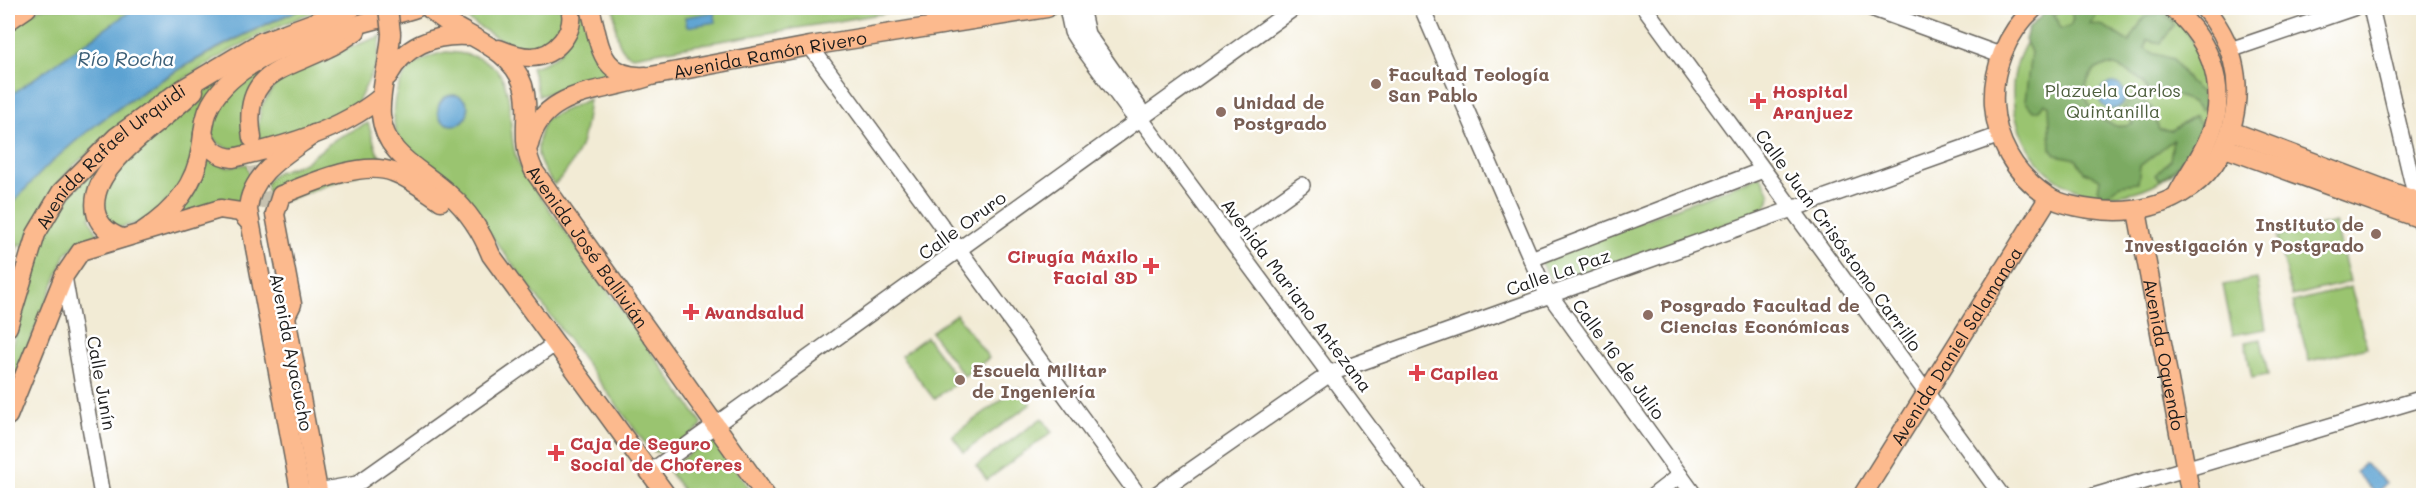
<svg xmlns="http://www.w3.org/2000/svg" width="2431" height="503" font-family="Mali,sans-serif">
	<style>
		.green { fill: #9ac470; stroke: #5b7046; stroke-width: 1.5 }
		.forest { fill: #7baa62; stroke: #4c633f; stroke-width: 1.5 }
		.water { fill: #5ba2d2; stroke: #3c5f77; stroke-width: 1.5 }
		.lines { fill: none; stroke-linecap: round; stroke-linejoin: round }
		.major-tunnel { stroke: #c7c2b0; stroke-width: 18; stroke-dasharray: 18 9; stroke-linecap: butt }
		.minor-casing { stroke: #67645d; stroke-width: 18 }
		.major-casing { stroke: #67645d; stroke-width: 21 }
		.minor { stroke: #fff; stroke-width: 15 }
		.major { stroke: #fcba8e; stroke-width: 18 }
		.major-bridge-casing { stroke: #67645d; stroke-width: 21; stroke-linecap: butt }
		.major-bridge { stroke: #fcba8e; stroke-width: 18 }
		.education-dot { fill: #8d6e63; stroke: #fff; stroke-width: 2 }
		.health-dot { fill: #e0444e; stroke: #fff; stroke-width: 2 }
		.labels { text-anchor: middle; dominant-baseline: central; stroke-width: 5; stroke-linejoin: round; paint-order: stroke }
		.street-label { font-size: 18px; fill: #1c1c1c; stroke: #fff }
		.education-label { font-size: 18px; font-weight: bold; fill: #785e54; stroke: #fff; text-anchor: start }
		.park-label { font-size: 18px; fill: #4e5f3e; stroke: #fff }
		.health-label { font-size: 18px; font-weight: bold; fill: #be3a42; stroke: #fff; text-anchor: start }
		.water-label { font-size: 20px; font-style: italic; fill: #3c5f77; stroke: #fff }
	</style>
	<rect width="100%" height="100%" fill="#fff"/>
	<filter id="ink" filterUnits="userSpaceOnUse"><feTurbulence type="fractalNoise" baseFrequency=".0167" numOctaves="2"/><feDisplacementMap in="SourceGraphic" scale="12" xChannelSelector="R" yChannelSelector="G"/><feConvolveMatrix kernelMatrix="1 2 1 2 8 2 1 2 1" color-interpolation-filters="sRGB"/></filter>
	<filter id="wash" filterUnits="userSpaceOnUse"><feTurbulence type="fractalNoise" baseFrequency=".008" numOctaves="4" result="noise"/><feDisplacementMap in="SourceGraphic" scale="24" xChannelSelector="R" yChannelSelector="G"/><feGaussianBlur stdDeviation="1.35" result="paint"/><feColorMatrix in="noise" values="0 0 0 0 0 0 0 0 0 0 0 0 0 0 0 0 0 1.4 0 .05"/><feComposite in="paint" operator="in"/></filter>
	<g filter="url(#wash)">
		<rect width="100%" height="100%" fill="#f2ebd5"/>
		<!-- green -->
		<g class="green">
			<polygon points="40,8 135,8 8,97 8,28"/>
			<path d="M303,8H324C243,37 167,86 102,142C89,153 74,163 64,176C47,197 35,223 23,247L19,243L8,278V208C23,192 38,174 55,159C127,93 215,47 303,8Z"/>
			<path d="M473,8H563L565,22C561,28 557,37 551,42C524,64 482,27 458,13Z"/>
			<path d="M577,8H583L616,78L611,81L566,88L539,96L531,67C567,59 567,38 577,8Z"/>
			<path d="M614,8H915L633,56C614,52 616,23 614,8Z"/>
			<path d="M2065,8C2091,8 2131,3 2156,8C2186,13 2207,65 2210,91C2213,111 2202,136 2192,151C2178,173 2159,185 2134,192C2021,220 1965,58 2065,8Z"/>
			<polygon points="381,36 377,63 356,106 338,117 259,142 258,126 261,107 278,79 335,53"/>
			<path d="M446,52C533,56 498,118 520,168L702,423L701,427L665,454L650,450L462,196C452,186 443,176 431,167C424,162 415,158 408,152C387,131 390,91 409,70C419,59 432,55 446,52Z"/>
			<path d="M281,58L245,125L247,146C230,151 224,149 211,137C211,131 210,124 211,118C216,91 260,70 281,58Z"/>
			<polygon points="230,68 180,188 152,216 138,223 113,229 102,206 104,193 120,166"/>
			<path d="M589,99C585,135 582,158 554,185C534,158 534,151 545,119Z"/>
			<polygon points="368,123 377,152 387,166 382,165 270,206 266,182 275,173 304,163 337,138"/>
			<polygon points="124,142 90,218 98,235 75,245 66,254 8,395 8,358 48,229 73,191"/>
			<polygon points="206,154 226,167 247,164 251,177 242,207 169,219"/>
			<path d="M1760,176C1769,189 1775,197 1763,210L1563,282L1549,277L1540,259Z"/>
			<polygon points="2335,222 2350,282 2292,296 2277,237"/>
			<polygon points="2257,279 2266,329 2233,335 2223,285"/>
			<polygon points="2351,287 2367,347 2309,361 2293,302"/>
			<polygon points="956,314 989,358 964,376 931,332"/>
			<polygon points="926,337 959,381 934,399 901,356"/>
			<polygon points="2261,339 2268,375 2252,378 2245,342"/>
			<polygon points="1019,387 1031,404 964,452 952,436"/>
			<polygon points="1042,418 1052,432 987,480 976,466"/>
			<polygon points="709,438 714,439 754,495 686,495 668,470"/>
		</g>
		<!-- forest -->
		<path class="forest" d="M2070,8H2116L2105,15L2097,14L2090,24L2104,26L2129,42L2144,17L2161,13L2171,19L2174,25L2161,43L2147,40L2145,48L2154,54L2174,59L2189,82L2205,96L2206,107L2201,111C2190,99 2168,89 2151,95C2147,91 2147,88 2144,84C2141,79 2128,72 2122,69C2093,52 2068,96 2103,120C2114,127 2121,128 2133,124L2124,108L2134,94L2152,108L2159,130H2172L2195,116L2203,127C2193,147 2179,169 2159,180L2155,175L2170,160L2173,140L2140,166L2138,183L2120,185L2103,198L2098,190L2100,179L2084,172L2076,159L2056,155L2051,149L2049,105L2044,104L2039,110L2033,111L2025,101L2031,52L2025,40L2028,29L2048,9L2057,19L2061,29L2070,26L2073,19Z"/>
		<!-- water -->
		<g class="water">
			<path d="M135,8H303C215,45 126,94 55,159C38,174 23,192 8,208V97Z"/>
			<polygon points="714,12 716,22 687,27 685,17"/>
			<circle cx="2112" cy="96" r="13"/>
			<circle cx="453" cy="110" r="15"/>
			<polygon points="2364,463 2386,483 2376,494 2356,472"/>
		</g>
	</g>
	<g filter="url(#ink)">
		<g class="lines">
			<!-- major-tunnel -->
			<polyline class="major-tunnel" points="252,139 264,208"/>
			<defs>
				<g id="minor">
					<polyline points="1067,8 1072,32 1077,40 1131,113 1141,119 1420,496"/>
					<polyline points="1081,8 1087,34 1139,108"/>
					<polyline points="1422,8 1542,284 1695,496"/>
					<polyline points="1645,8 2002,496"/>
					<polyline points="1871,8 2000,55"/>
					<polyline points="2371,8 2424,232"/>
					<polyline points="810,46 1139,496"/>
					<polyline points="2230,50 2353,8"/>
					<polyline points="1229,237 1302,185"/>
					<polyline points="1531,259 1763,170"/>
					<polyline points="64,276 102,496"/>
					<polyline points="650,472 1294,8"/>
					<polyline points="307,493 357,484 556,343"/>
					<polyline points="1154,496 1331,373 2000,135"/>
					<polyline points="1653,496 1680,475"/>
					<polyline points="2094,496 2424,398"/>
				</g>
				<g id="major">
					<path id="s1" d="M429,8C457,36 509,43 523,85C532,113 518,139 534,171L766,496"/>
					<path d="M590,8C600,41 598,79 646,76"/>
					<path d="M2034,8C1977,61 1980,151 2047,196C2059,204 2077,207 2091,209C2156,219 2217,189 2233,121C2243,80 2232,39 2204,8"/>
					<path d="M2172,8C2213,41 2231,95 2206,144C2198,161 2187,176 2178,193"/>
					<polyline points="8,21 27,8"/>
					<path d="M391,33C390,60 379,91 381,115C385,157 423,169 450,195C468,211 482,233 491,255L667,496"/>
					<path d="M499,49C509,53 520,57 531,57C555,57 577,31 570,8"/>
					<path d="M388,76C404,46 434,34 467,36"/>
					<polyline points="2231,131 2424,204"/>
					<path d="M203,134C210,149 216,156 233,158C284,146 340,131 381,97"/>
					<path d="M252,138C241,71 283,71 328,48C338,44 347,37 356,31"/>
					<path id="s2" d="M529,145C541,87 607,93 651,76L810,46L1047,8"/>
					<polyline points="2225,148 2424,220"/>
					<path id="s3" d="M2137,211L2191,496"/>
					<path d="M143,231C173,212 196,184 201,148C204,133 203,118 211,104C244,44 356,28 416,8"/>
					<path d="M122,238C83,224 92,188 114,163C137,135 169,116 194,91"/>
					<polyline points="284,306 319,496"/>
					<path d="M286,316L292,304L275,214L281,195C311,183 362,160 393,172C410,178 426,191 441,201"/>
					<path id="s4" d="M8,327L36,234L61,192L116,137L179,91L261,42L352,8"/>
					<polyline points="8,416 64,276 81,251 220,209 240,212 250,223"/>
					<path d="M301,496L248,210C250,173 287,154 314,134"/>
					<path id="s5" d="M1862,496L2049,197"/>
				</g>
			</defs>
			<!-- minor casing -->
			<use href="#minor" class="minor-casing"/>
			<!-- major casing -->
			<use href="#major" class="major-casing"/>
			<!-- minor -->
			<use href="#minor" class="minor"/>
			<!-- major -->
			<use href="#major" class="major"/>
			<defs>
				<polyline id="major-bridge" points="388,8 391,33"/>
			</defs>
			<!-- major-bridge casing -->
			<use href="#major-bridge" class="major-bridge-casing"/>
			<!-- major-bridge -->
			<use href="#major-bridge" class="major-bridge"/>
		</g>
	</g>
	<!-- markers -->
	<g class="education-dot">
		<circle cx="1376" cy="84" r="6"/>
		<circle cx="1221" cy="112" r="6"/>
		<circle cx="2376" cy="234" r="6"/>
		<circle cx="1648" cy="315" r="6"/>
		<circle cx="960" cy="380" r="6"/>
	</g>
	<g class="health-dot">
		<path d="M1755 92h6v6h6v6h-6v6h-6v-6h-6v-6h6z"/>
		<path d="M1148 257h6v6h6v6h-6v6h-6v-6h-6v-6h6z"/>
		<path d="M688 303h6v6h6v6h-6v6h-6v-6h-6v-6h6z"/>
		<path d="M1414 364h6v6h6v6h-6v6h-6v-6h-6v-6h6z"/>
		<path d="M553 444h6v6h6v6h-6v6h-6v-6h-6v-6h6z"/>
	</g>
	<g class="labels">
		<!-- street labels -->
		<g class="street-label">
			<text stroke="none"><textPath href="#s2" startOffset="270">Avenida Ramón Rivero</textPath></text>
			<text stroke="none"><textPath href="#s4" startOffset="206">Avenida Rafael Urquidi</textPath></text>
			<text transform="translate(962 225) rotate(-36)">Calle Oruro</text>
			<text transform="translate(1839 240) rotate(54)">Calle Juan Crisóstomo Carrillo</text>
			<text stroke="none"><textPath href="#s1" startOffset="304">Avenida José Ballivián</textPath></text>
			<text transform="translate(1558 272) rotate(-19)">Calle La Paz</text>
			<text transform="translate(1297 295) rotate(53)">Avenida Mariano Antezana</text>
			<text stroke="none"><textPath href="#s5" startOffset="177">Avenida Daniel Salamanca</textPath></text>
			<text transform="translate(292 352) rotate(79)">Avenida Ayacucho</text>
			<text stroke="none"><textPath href="#s3" startOffset="146">Avenida Oquendo</textPath></text>
			<text transform="translate(1619 359) rotate(54)">Calle 16 de Julio</text>
			<text transform="translate(102 383) rotate(80)">Calle Junín</text>
		</g>
		<!-- education labels -->
		<g class="education-label">
			<text x="1388" y="74">Facultad Teología<tspan x="1388" dy="21">San Pablo</tspan></text>
			<text x="1233" y="102">Unidad de<tspan x="1233" dy="21">Postgrado</tspan></text>
			<text x="2364" y="224" text-anchor="end">Instituto de<tspan x="2364" dy="21">Investigación y Postgrado</tspan></text>
			<text x="1660" y="305">Posgrado Facultad de<tspan x="1660" dy="21">Ciencias Económicas</tspan></text>
			<text x="972" y="370">Escuela Militar<tspan x="972" dy="21">de Ingeniería</tspan></text>
		</g>
		<!-- park labels -->
		<g class="park-label">
			<text x="2113" y="90">Plazuela Carlos<tspan x="2113" dy="21">Quintanilla</tspan></text>
		</g>
		<!-- health labels -->
		<g class="health-label">
			<text x="1772" y="91">Hospital<tspan x="1772" dy="21">Aranjuez</tspan></text>
			<text x="1138" y="256" text-anchor="end">Cirugía Máxilo<tspan x="1138" dy="21">Facial 3D</tspan></text>
			<text x="704" y="312">Avandsalud</text>
			<text x="1430" y="373">Capilea</text>
			<text x="570" y="443">Caja de Seguro<tspan x="570" dy="21">Social de Choferes</tspan></text>
		</g>
		<!-- water labels -->
		<g class="water-label">
			<text x="126" y="58">Río Rocha</text>
		</g>
	</g>
	<!-- margin -->
	<rect width="2431" height="503" fill="none" stroke="#fff" stroke-width="30"/>
</svg>
